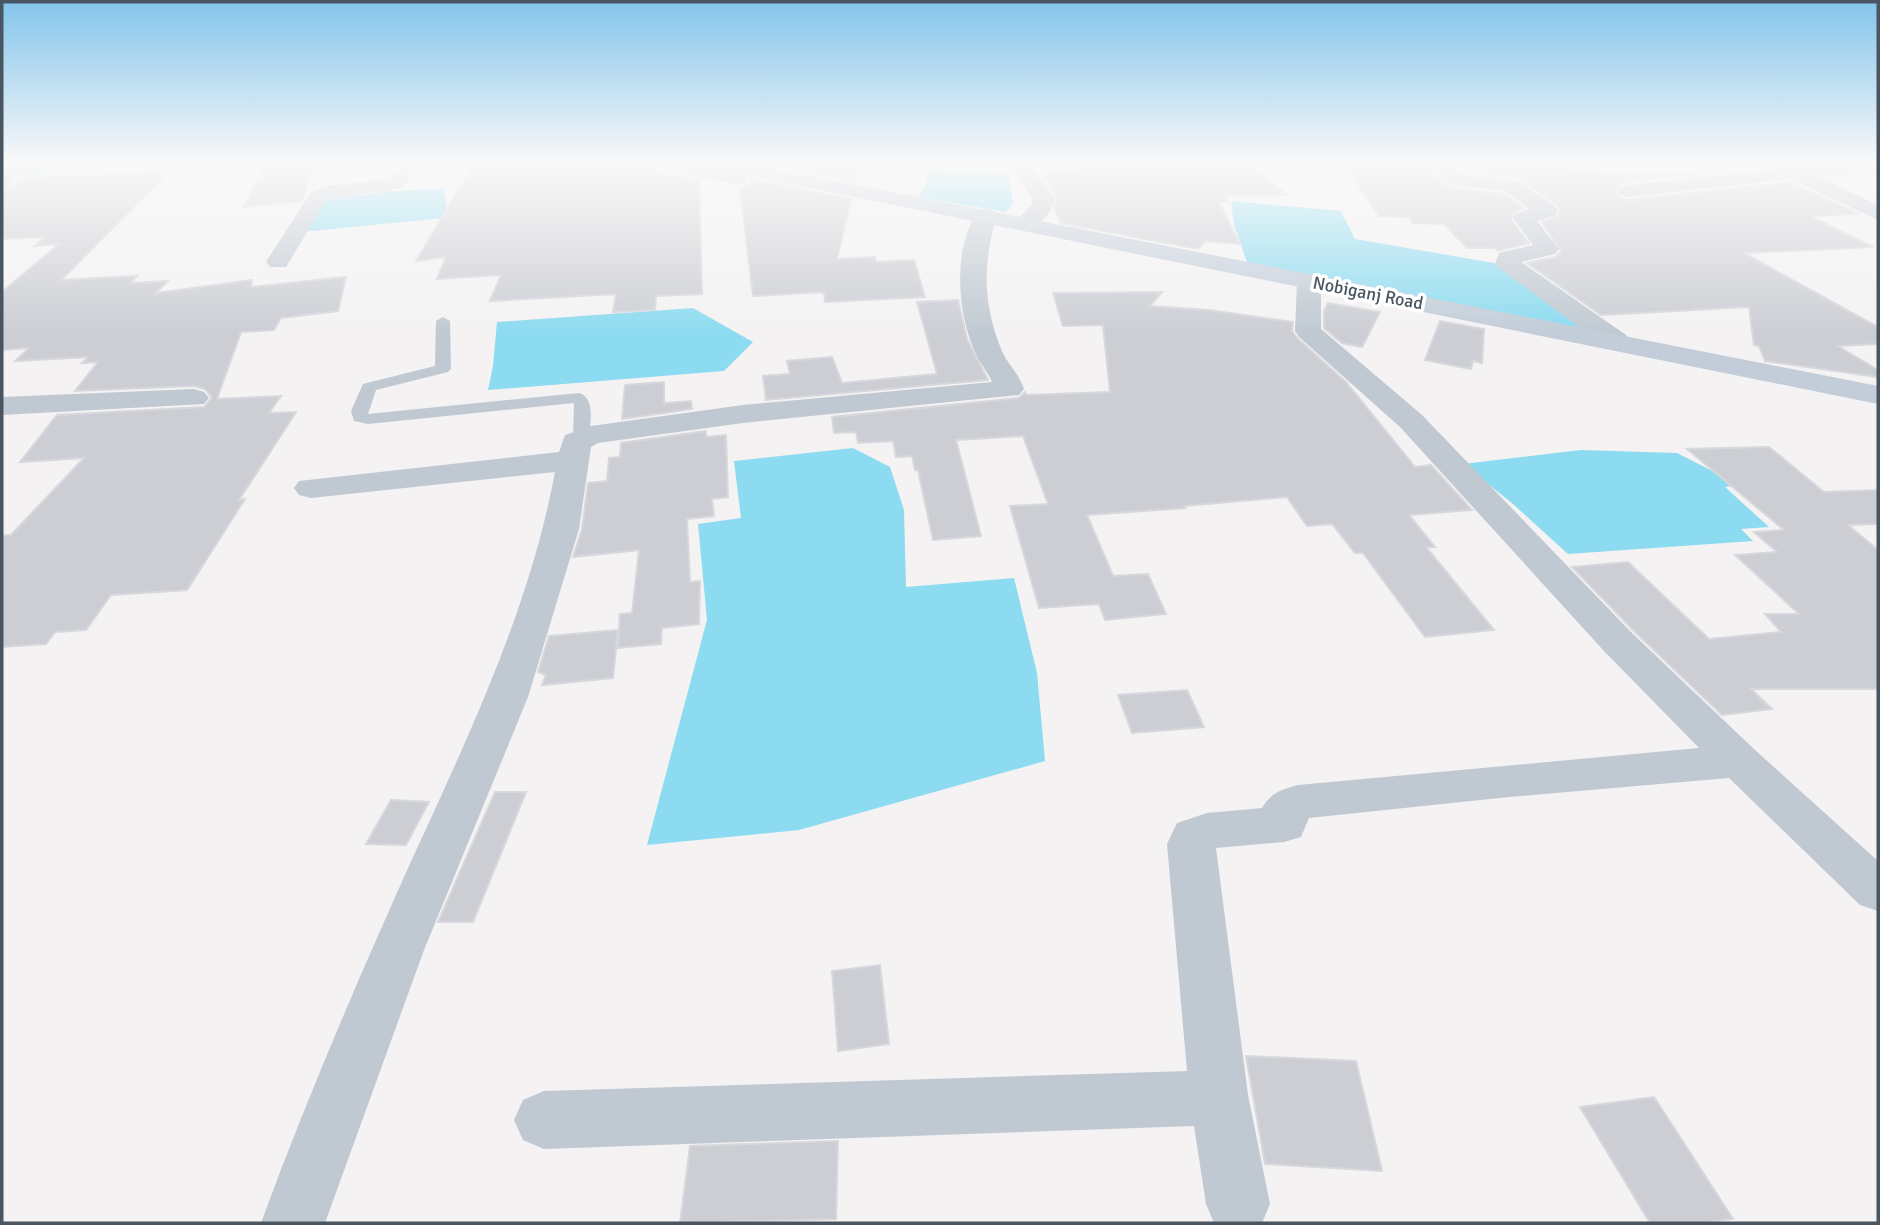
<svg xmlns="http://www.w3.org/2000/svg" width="1880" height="1225" font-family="Signika,sans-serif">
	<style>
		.water { fill: #8cdbf0 }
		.building { fill: #ccced4; stroke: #d6d8dd; stroke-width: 2 }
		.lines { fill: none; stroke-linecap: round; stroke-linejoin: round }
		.service { fill: #c0c9d2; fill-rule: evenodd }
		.minor { fill: #c0c9d2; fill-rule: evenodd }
		.secondary { fill: #c2cdd9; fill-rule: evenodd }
		.labels { text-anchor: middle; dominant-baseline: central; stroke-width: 7; stroke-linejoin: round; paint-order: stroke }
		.far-street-label { font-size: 18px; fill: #495561; stroke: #fff }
	</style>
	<rect width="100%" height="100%" fill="#f4f2f2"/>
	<!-- water -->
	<g class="water">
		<polygon points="29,163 193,163 15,177"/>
		<polygon points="928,169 1009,173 1013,202 1006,212 919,197 925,187"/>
		<polygon points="444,189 447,211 443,218 302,232 319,201 390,191"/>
		<polygon points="1231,201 1341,211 1355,239 1494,263 1590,334 1248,265 1234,225"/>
		<polygon points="693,308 753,342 724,371 488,390 493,366 497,322"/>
		<polygon points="853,448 890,467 904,510 906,587 1014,578 1037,673 1045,761 799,830 647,845 707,620 698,524 741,518 734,461"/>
		<polygon points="1581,450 1677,453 1740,485 1725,487 1769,527 1741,529 1753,541 1568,554 1513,504 1463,464"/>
	</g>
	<!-- building -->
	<g class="building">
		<polygon points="265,163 315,163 302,201 244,207"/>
		<polygon points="474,163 647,163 658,172 699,180 702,294 656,296 655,310 613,312 616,294 490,301 501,275 437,279 446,257 416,261"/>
		<polygon points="777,163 814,167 818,163 859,163 855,182 772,166"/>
		<polygon points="1147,163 1252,164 1287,195 1224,195 1229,202 1219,202 1240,244 1205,241 1198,249 1061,223 1054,208 1056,197 1041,174 1044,174 1041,170 1149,165"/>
		<polygon points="1351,163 1423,163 1450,188 1504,194 1524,208 1514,212 1511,220 1529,243 1498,251 1494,248 1467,248 1444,224 1413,223 1409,217 1379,216 1348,170 1355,170"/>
		<polygon points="1452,163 1555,163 1567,169 1597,168 1608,173 1659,171 1665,174 1736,170 1628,182 1620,184 1615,191 1620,198 1628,200 1790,182 1859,214 1810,216 1873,247 1744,253 1878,327 1878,344 1838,346 1878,370 1878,377 1765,361 1759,346 1754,345 1749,307 1601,315 1527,263 1556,257 1561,251 1542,222 1557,217 1560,210 1556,204 1518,179 1464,172"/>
		<polygon points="173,168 61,280 137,276 130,283 168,281 156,293 252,280 251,287 346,277 338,311 281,318 274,330 241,332 217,399 281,396 269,413 296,412 239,500 245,499 187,590 111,595 86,630 55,632 46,644 2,647 2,536 11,535 84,458 20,462 57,415 204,407 212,398 205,389 194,386 75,391 98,362 82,363 88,357 15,361 29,348 2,350 2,292 59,244 35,246 45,237 2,239 2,189 11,187 22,177"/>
		<polygon points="752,179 851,199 837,259 875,257 876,262 914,260 925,297 825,302 824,292 753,296 740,188 748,185"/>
		<polygon points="1162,292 1150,306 1209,310 1293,322 1292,331 1297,338 1346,382 1415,467 1431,465 1472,510 1409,515 1435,547 1426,547 1494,630 1425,637 1363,553 1355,553 1332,524 1307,526 1287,497 1184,506 1185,508 1087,515 1113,576 1148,574 1166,614 1105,620 1099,604 1039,608 1010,506 1048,504 1023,436 956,440 981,536 933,540 918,470 915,470 912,456 896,457 893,441 858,443 856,432 834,433 832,417 1019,398 1025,392 1026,395 1110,392 1103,325 1063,326 1053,293"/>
		<polygon points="958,300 967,339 988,380 766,400 763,376 790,374 787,361 832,357 842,383 937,374 917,302"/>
		<polygon points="1328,303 1380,312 1362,347 1342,343 1324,328 1324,310"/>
		<polygon points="1440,321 1484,329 1482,363 1473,361 1471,369 1425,360"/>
		<polygon points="664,382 664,403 691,401 692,409 622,419 625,385"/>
		<polygon points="706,431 706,437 726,435 728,497 712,499 714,516 687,519 690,582 700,581 699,624 662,628 661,644 618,648 620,614 632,613 639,550 573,557 582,529 588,483 607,481 609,458 620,457 621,443"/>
		<polygon points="1769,447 1824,492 1878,490 1878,524 1848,525 1878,550 1878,689 1751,689 1772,709 1722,715 1634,631 1572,567 1628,562 1709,639 1781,632 1765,614 1799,614 1735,555 1777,552 1754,532 1784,530 1687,449"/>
		<polygon points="618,630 613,678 542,685 546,675 538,672 549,636"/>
		<polygon points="1187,690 1204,727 1132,733 1118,695"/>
		<polygon points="495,792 526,792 473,922 438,922"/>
		<polygon points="391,800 429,802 406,845 366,844"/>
		<polygon points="880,965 889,1044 838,1051 832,971"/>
		<polygon points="1246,1056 1356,1061 1382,1171 1265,1164"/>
		<polygon points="1654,1097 1733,1219 1700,1223 1650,1223 1580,1107"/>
		<polygon points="838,1141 836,1219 680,1223 690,1146"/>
	</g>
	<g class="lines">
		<!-- service -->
		<path class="service" d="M443,317L450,321L451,369L448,372L376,390L368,414L579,393C596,398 590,423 589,438L587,442L581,443L573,438L574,403L368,424L354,421L351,411L363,384L435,366L436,321Z"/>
		<!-- minor -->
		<g class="minor">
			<polygon points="12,163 34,163 9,185 2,187 2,171"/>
			<polygon points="402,163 423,163 401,188 326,200 286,267 270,267 266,262 311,192 329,186 388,179"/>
			<path d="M1016,163H1036L1034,169L1054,198C1054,215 1032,233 1015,229L1012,224L1032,205V198L1014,169Z"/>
			<polygon points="1426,163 1448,163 1463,175 1517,181 1555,206 1558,211 1555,216 1537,221 1559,249 1555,254 1521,262 1626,335 1630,341 1626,347 1616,349 1606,347 1499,268 1495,263 1499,253 1533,245 1513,218 1516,213 1530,209 1505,191 1450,185"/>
			<polygon points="1873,163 1878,168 1875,172 1868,174 1817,176 1878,205 1878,220 1790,179 1628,197 1621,195 1618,191 1621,187 1628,185 1807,165"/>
			<path d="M986,209L994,211L997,216C982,262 983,306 1002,351C1007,363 1017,372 1022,384L1024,389L1019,395L743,423L598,443L591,447L579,529L528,697L424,950L325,1223H261C306,1100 359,977 413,857C470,733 530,607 555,472L311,498L299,495L294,488L299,481L559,452L565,435L591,426L743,405L992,382C988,372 980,364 976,354C957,314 952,249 978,211Z"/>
			<path d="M1309,275L1318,277L1321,282V329L1422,415L1632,633L1755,750L1878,861V911L1860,905L1729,778L1509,797L1309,818L1301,837L1284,842L1216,848L1248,1095L1270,1204L1262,1223H1214L1206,1204L1194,1126L544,1149L523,1140L514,1120L523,1100L544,1091L1187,1071L1167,844L1177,823L1207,813L1262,808C1270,793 1283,789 1298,785L1699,748L1604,651L1400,427L1299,337L1295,331L1297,282L1300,277Z"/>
			<polygon points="194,389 204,392 209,398 204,404 2,415 2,397"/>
		</g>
		<!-- secondary -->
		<polygon class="secondary" points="649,163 688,163 709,167 706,163 745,163 1878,386 1878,404 746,175 749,179 746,183 739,185 659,169"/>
	</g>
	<!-- sky -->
	<linearGradient id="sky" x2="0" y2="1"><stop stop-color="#83c4eb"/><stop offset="0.49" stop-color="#faf9f9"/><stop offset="1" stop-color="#faf9f9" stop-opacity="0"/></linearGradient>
	<rect width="1880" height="334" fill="url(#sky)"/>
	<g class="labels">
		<!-- far-street labels -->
		<g class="far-street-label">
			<text transform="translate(1368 293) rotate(11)">Nobiganj Road</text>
		</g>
	</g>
	<!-- border -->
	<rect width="1880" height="1225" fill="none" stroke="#495561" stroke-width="7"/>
</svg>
